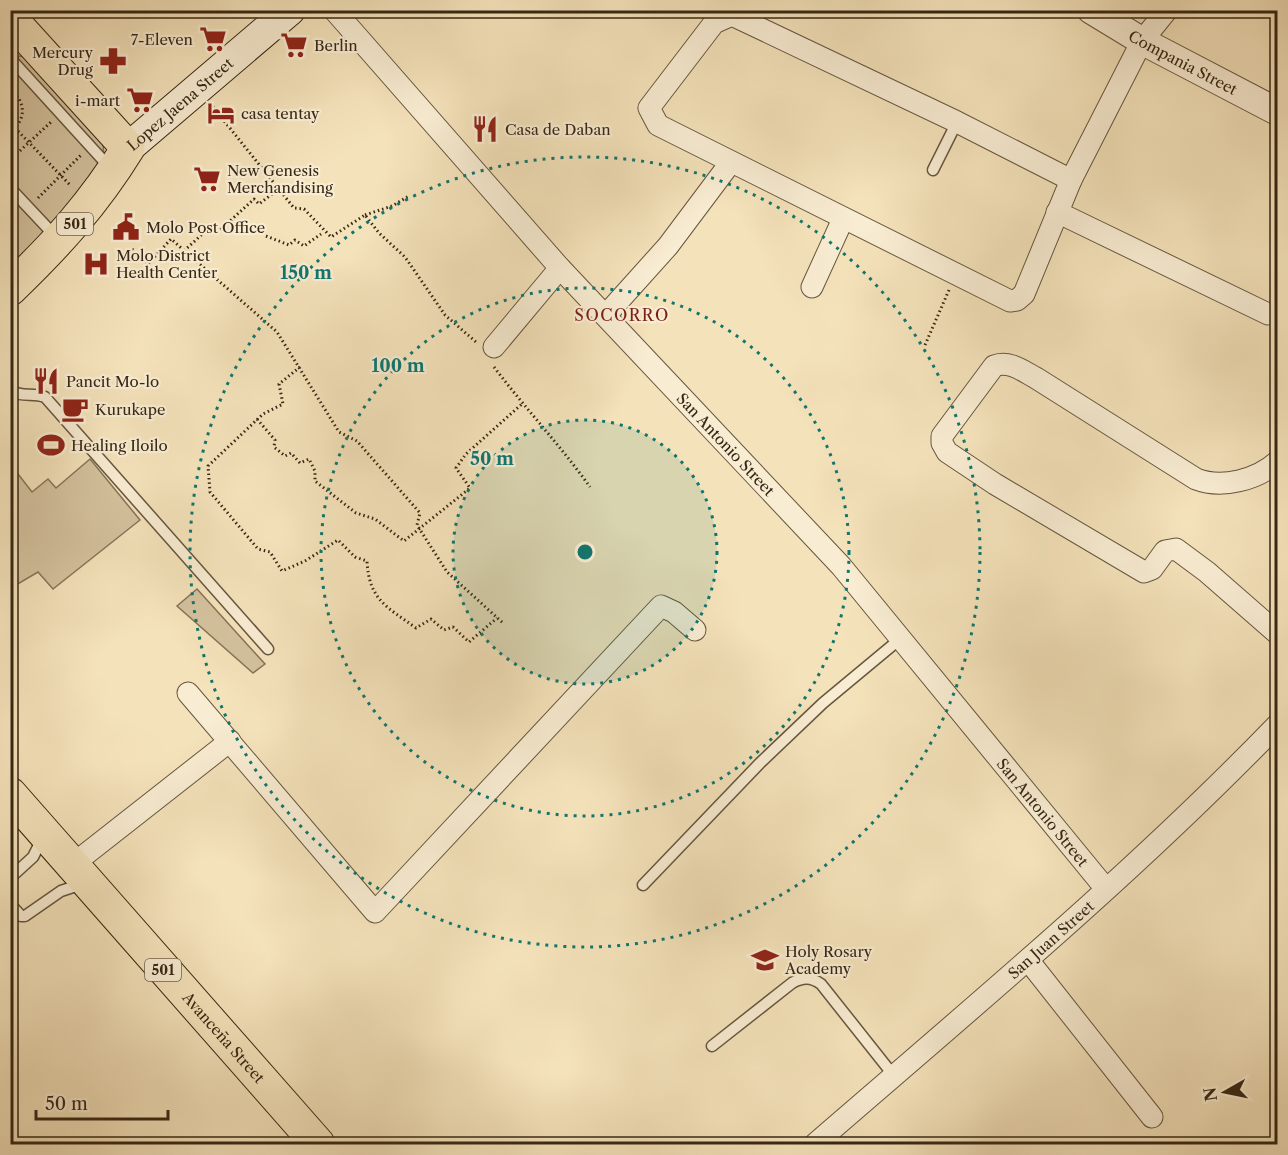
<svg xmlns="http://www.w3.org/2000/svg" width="1288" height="1155" font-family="'Libre Caslon Text',serif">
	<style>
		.green { fill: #d4c29e; stroke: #857459; stroke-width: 1.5 }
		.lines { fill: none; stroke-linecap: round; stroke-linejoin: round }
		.service-casing { stroke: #66563e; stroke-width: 13 }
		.minor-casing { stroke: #66563e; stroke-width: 23 }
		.tertiary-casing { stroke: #66563e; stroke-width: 29 }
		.secondary-casing { stroke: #362714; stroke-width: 32 }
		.primary-casing { stroke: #362714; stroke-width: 35 }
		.path { stroke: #362714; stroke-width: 3; stroke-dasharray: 1.5 3; stroke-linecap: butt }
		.service { stroke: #f8ecd2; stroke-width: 10 }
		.minor { stroke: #f8ecd2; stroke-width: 21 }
		.tertiary { stroke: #f8ecd2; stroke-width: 27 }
		.secondary { stroke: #f8ecd2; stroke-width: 30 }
		.primary { stroke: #f4e2ba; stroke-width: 33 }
		.ring { fill: none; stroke: #0f766e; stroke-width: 3; stroke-dasharray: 3 6 }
		.labels { text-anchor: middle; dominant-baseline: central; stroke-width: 4.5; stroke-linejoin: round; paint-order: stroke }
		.shield { fill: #f8ecd2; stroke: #70624d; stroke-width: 1.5 }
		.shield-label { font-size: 14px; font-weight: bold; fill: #362714 }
		.poi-label { font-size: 15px; fill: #362714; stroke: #f8ecd2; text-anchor: start }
		.street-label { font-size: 15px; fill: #362714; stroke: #f8ecd2 }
		.neighbourhood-label { font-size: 16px; letter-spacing: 1.5px; fill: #7a1f14; stroke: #f8ecd2 }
		.centre { fill: #0f766e; stroke: #f8ecd2; stroke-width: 3 }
		.ring-label { font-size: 18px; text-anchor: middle; font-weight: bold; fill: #0f766e; stroke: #f8ecd2; stroke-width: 4.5; stroke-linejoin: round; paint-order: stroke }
	</style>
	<rect width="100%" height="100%" fill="#f4e2ba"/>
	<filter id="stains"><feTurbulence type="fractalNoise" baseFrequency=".00333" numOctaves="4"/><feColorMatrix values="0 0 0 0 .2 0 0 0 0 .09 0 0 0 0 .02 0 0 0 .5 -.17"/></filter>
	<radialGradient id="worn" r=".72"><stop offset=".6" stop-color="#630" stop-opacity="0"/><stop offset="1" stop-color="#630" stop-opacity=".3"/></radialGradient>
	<!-- green -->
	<g class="green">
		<polygon points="20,56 29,58 103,144 104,156 60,216 11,266 10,57"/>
		<polygon points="90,459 140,520 53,589 38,572 11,588 11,553 16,549 11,542 11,465 32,492 48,479 56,488"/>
		<polygon points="197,589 265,664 253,673 177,606"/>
	</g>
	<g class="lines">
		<defs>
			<g id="service">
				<polyline points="10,58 111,169"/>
				<polyline points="933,170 957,122"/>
				<polyline points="10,188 56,237"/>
				<path d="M10,390C21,398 33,392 45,397L268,649"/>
				<polyline points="10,878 33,857 43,837"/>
				<polyline points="643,885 760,763 823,703 900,639"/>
				<polyline points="10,904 21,916 25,916 61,891 82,884"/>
				<path d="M712,1046L792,983C803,977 811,977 821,984L894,1076"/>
			</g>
			<g id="minor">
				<path id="s1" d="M334,10L560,268L841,566L1106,889"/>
				<polygon points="732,15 957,122 1071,180 1024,294 1017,300 1010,301 658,125 649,108 714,23"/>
				<polyline points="1071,180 1142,41 1167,10"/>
				<polyline points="1057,212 1268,314"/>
				<polyline points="812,287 843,219"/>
				<polyline points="606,315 668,246 731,162"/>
				<polyline points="494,347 560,268"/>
				<path d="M1278,461C1257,480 1222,489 1196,479L1036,378C1023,371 1009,360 994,366L942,436V443L947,452L995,484L1144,572L1152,569L1165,551L1176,549L1207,572L1278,634"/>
				<polyline points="188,693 375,912 661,606 674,612 695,630"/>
				<polyline points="72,865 230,741"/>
				<polyline points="1028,960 1152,1117"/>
				<path id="s2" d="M815,1144C972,1008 1133,874 1278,724"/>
			</g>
			<g id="tertiary">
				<path id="s3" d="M1091,10L1142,41L1278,112"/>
			</g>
			<g id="secondary">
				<path id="s4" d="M128,148L290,10"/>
			</g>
			<g id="primary">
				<path d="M10,18L128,148C94,203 57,244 10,289"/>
				<path id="s5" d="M10,794L318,1144"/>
			</g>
		</defs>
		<!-- service casing -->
		<use href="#service" class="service-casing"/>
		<!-- minor casing -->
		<use href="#minor" class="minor-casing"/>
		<!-- tertiary casing -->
		<use href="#tertiary" class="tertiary-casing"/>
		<!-- secondary casing -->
		<use href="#secondary" class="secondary-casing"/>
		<!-- primary casing -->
		<use href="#primary" class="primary-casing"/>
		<!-- path -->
		<g class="path">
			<path d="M10,90C26,100 27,121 10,131"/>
			<polyline points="213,107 294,208 304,209 331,237 365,215 379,233 405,257 445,315 476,342"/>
			<polyline points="15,128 71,186"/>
			<polyline points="10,160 51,122"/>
			<polyline points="38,198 82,154"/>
			<polyline points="365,215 392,206 409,196"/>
			<polyline points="266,236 289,245 295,240 304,246 321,234"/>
			<polyline points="132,249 148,264 171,239 277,332 339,432 357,441 420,513 417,525 447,572 503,623"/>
			<polyline points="184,251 211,226 218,232 254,199 259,204 280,188"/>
			<polyline points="925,345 949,290"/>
			<path d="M300,367L279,384L283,404L263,414L208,466L210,492L258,549L270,552L282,571L305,561L338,540L355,557L367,561C369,600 387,607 416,628L431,619L444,630L453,627L469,642L497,618"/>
			<path d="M494,367C525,408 560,445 590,487"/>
			<polyline points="257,419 275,440 274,447 285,456 291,453 300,463 309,459 315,471 315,481 356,513 375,519 404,541 470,488 456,468 466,454 522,404"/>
		</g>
		<!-- service -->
		<use href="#service" class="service"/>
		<!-- minor -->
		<use href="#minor" class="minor"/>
		<!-- tertiary -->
		<use href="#tertiary" class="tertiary"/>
		<!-- secondary -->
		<use href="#secondary" class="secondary"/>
		<!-- primary -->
		<use href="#primary" class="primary"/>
	</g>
	<!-- distance rings -->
	<circle cx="585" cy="552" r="132" fill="#0f766e" fill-opacity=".12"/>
	<g class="ring">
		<circle cx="585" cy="552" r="132"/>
		<circle cx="585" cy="552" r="264"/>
		<circle cx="585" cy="552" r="395"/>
	</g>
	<!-- icons -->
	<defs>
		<symbol id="supermarket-bare" viewBox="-9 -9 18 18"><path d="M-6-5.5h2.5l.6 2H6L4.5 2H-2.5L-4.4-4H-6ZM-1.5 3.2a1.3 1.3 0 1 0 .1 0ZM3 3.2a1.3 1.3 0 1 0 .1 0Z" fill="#8f2418" stroke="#f8ecd2" stroke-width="2.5" paint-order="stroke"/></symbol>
		<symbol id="pharmacy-bare" viewBox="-9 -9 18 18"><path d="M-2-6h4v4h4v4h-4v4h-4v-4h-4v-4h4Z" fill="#8f2418" stroke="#f8ecd2" stroke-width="2.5" paint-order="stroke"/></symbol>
		<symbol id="hotel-bare" viewBox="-9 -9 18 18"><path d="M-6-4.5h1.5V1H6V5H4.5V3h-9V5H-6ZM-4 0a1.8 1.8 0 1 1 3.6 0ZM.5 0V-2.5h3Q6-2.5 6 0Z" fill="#8f2418" stroke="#f8ecd2" stroke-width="2.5" paint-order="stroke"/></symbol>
		<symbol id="restaurant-bare" viewBox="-9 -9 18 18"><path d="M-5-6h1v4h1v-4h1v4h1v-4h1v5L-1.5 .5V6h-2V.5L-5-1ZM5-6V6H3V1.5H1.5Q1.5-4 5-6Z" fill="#8f2418" stroke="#f8ecd2" stroke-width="2.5" paint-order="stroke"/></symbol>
		<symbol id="civic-bare" viewBox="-9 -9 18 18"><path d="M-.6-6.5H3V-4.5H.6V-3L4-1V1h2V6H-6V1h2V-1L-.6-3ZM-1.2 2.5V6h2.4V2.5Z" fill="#8f2418" stroke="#f8ecd2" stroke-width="2.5" paint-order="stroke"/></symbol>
		<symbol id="hospital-bare" viewBox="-9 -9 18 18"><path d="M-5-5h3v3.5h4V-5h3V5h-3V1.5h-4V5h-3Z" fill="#8f2418" stroke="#f8ecd2" stroke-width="2.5" paint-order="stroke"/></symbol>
		<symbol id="cafe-bare" viewBox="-9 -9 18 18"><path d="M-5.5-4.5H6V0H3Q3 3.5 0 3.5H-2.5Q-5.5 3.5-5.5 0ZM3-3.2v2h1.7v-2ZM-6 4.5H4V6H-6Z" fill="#8f2418" stroke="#f8ecd2" stroke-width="2.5" paint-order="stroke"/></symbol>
		<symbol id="stadium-bare" viewBox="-9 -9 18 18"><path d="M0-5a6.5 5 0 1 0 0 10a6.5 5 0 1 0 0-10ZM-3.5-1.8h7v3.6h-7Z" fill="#8f2418" stroke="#f8ecd2" stroke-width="2.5" paint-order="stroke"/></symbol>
		<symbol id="school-bare" viewBox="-9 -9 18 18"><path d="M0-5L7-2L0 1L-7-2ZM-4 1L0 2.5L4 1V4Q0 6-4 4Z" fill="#8f2418" stroke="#f8ecd2" stroke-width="2.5" paint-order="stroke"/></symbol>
	</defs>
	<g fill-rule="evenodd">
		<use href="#supermarket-bare" x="194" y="20" width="38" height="38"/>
		<use href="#supermarket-bare" x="275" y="26" width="38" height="38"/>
		<use href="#pharmacy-bare" x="94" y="42" width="38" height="38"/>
		<use href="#supermarket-bare" x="121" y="81" width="38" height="38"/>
		<use href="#hotel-bare" x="202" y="94" width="38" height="38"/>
		<use href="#restaurant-bare" x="466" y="110" width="38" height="38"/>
		<use href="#supermarket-bare" x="188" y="160" width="38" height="38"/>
		<use href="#civic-bare" x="107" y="208" width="38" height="38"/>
		<use href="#hospital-bare" x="77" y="245" width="38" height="38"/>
		<use href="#restaurant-bare" x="27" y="362" width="38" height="38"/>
		<use href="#cafe-bare" x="56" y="390" width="38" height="38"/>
		<use href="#stadium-bare" x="32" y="426" width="38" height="38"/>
		<use href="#school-bare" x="746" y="941" width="38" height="38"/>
	</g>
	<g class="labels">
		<!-- shield labels -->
		<g class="shield">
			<rect x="57" y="213" width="36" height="22" rx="4.5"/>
			<rect x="145" y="959" width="36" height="22" rx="4.5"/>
		</g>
		<g class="shield-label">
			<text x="75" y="224">501</text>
			<text x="163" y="970">501</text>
		</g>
		<!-- poi labels -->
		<g class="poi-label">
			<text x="193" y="39" text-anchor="end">7-Eleven</text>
			<text x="314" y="45">Berlin</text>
			<text x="93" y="52" text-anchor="end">Mercury<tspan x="93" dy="17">Drug</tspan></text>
			<text x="120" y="100" text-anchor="end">i-mart</text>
			<text x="241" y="113">casa tentay</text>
			<text x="505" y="129">Casa de Daban</text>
			<text x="227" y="170">New Genesis<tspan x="227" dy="17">Merchandising</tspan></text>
			<text x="146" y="227">Molo Post Office</text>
			<text x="116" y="255">Molo District<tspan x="116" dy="17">Health Center</tspan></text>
			<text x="66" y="381">Pancit Mo-lo</text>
			<text x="95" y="409">Kurukape</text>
			<text x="71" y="445">Healing Iloilo</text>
			<text x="785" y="951">Holy Rosary<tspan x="785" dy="17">Academy</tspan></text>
		</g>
		<!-- street labels -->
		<g class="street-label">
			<text stroke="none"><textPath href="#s3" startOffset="106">Compania Street</textPath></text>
			<text stroke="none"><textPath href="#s4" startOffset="68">Lopez Jaena Street</textPath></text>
			<text stroke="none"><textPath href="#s1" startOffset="585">San Antonio Street</textPath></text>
			<text stroke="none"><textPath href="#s1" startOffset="1071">San Antonio Street</textPath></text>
			<text stroke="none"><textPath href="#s2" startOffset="312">San Juan Street</textPath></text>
			<text stroke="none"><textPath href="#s5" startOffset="324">Avanceña Street</textPath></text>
		</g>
		<!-- neighbourhood labels -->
		<g class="neighbourhood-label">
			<text x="622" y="315">SOCORRO</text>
		</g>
	</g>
	<circle cx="585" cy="552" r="9" class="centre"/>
	<g class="ring-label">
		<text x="306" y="279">150 m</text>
		<text x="398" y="372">100 m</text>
		<text x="492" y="465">50 m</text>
	</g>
	<!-- margin -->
	<rect width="1288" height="1155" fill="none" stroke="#f4e2ba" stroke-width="36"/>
	<rect x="12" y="12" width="1264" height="1131" fill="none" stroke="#362714" stroke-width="3"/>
	<rect x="18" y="18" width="1252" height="1119" fill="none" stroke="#362714" stroke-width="1.5"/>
	<!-- north arrow -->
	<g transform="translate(1225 1092) rotate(261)" stroke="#f8ecd2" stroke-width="4.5" paint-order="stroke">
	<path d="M0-4.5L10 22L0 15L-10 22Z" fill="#362714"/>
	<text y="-9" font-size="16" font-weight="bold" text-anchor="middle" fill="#362714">N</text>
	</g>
	<!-- scale -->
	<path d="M36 1110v9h132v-9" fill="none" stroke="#362714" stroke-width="3"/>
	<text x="45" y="1110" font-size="18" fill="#362714" stroke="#f8ecd2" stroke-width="4.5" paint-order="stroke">50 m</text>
	<rect width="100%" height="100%" filter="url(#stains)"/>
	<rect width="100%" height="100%" fill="url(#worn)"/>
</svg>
